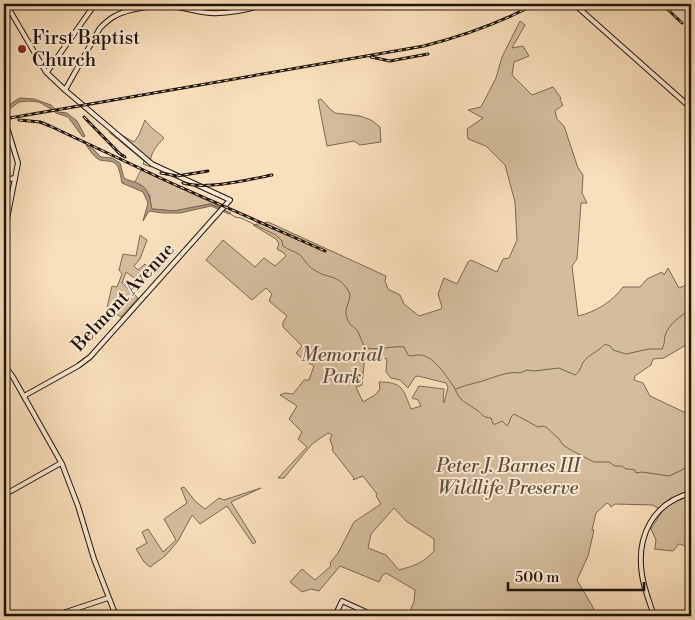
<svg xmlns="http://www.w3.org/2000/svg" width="695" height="620" font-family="'Libre Bodoni',serif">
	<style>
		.green { fill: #d4bd9d; stroke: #7a6954; fill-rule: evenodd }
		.water { fill: #b09a7f; stroke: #776550 }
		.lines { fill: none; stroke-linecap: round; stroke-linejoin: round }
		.stream { stroke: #776550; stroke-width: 1 }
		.secondary-casing { stroke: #21150a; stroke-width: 6 }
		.secondary { stroke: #fbead3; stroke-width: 4 }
		.rail-casing { stroke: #21150a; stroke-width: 3 }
		.rail { stroke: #fbead3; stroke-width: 1; stroke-dasharray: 4; stroke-linecap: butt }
		.secondary-bridge-casing { stroke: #21150a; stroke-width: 6; stroke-linecap: butt }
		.secondary-bridge { stroke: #fbead3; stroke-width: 4 }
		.poi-dot { fill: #8f2418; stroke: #fbead3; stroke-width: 2 }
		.labels { text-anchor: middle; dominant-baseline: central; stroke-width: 4; stroke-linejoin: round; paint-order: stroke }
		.poi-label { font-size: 19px; fill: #21150a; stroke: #fbead3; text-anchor: start }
		.street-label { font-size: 19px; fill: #21150a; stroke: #fbead3 }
		.park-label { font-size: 19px; font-style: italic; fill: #60503d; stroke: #fbead3 }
	</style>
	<rect width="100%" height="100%" fill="#f9dfbb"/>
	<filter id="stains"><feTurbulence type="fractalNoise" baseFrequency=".004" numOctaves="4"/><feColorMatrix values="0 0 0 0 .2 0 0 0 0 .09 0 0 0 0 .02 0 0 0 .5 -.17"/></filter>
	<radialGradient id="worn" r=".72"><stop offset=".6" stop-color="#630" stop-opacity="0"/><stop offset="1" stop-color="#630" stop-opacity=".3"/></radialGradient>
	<!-- green -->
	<g class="green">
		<path d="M520,21L525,25L512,48L523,46L529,56L514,62L512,75L532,95L553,87L561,98L560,100L563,105L555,111L557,119L564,126L578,168L583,175L582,193L587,203H581L577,259L572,266L578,316C596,312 613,301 623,287H640L647,279L662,272L664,275L668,268L679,288L691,283V342L664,358L653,359L651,365L635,376L634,380L643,383L650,396L686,413H691V553L683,545L679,544L673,551L654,549L655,548L656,540L651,529L663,510L652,505L615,504L611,507L609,504L607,503L596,513L592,530H594L588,556L577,580L598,616H408L414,602L415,590L386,573L382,576L379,582L340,566L319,591L311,589L302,592L290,582L302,569L315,580L331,566L330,563L338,553L354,522L381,504L376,496L377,494L363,476L353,480L354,478L332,450L333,448L330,439L332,435L328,433L312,444L284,478H278L307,447L298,439L302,432L289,419L297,406L280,395L285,393L293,394L304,380H309L314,366L305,361L296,353L302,346L283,327V322L287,316L269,301L272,294L266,288L252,300L206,260L223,240L255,267L264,258L275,266L286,256L284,253L277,249L279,244L276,239L253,225L268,222L386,276L385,281L388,289L400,295L404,304L419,316L441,309L442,307L438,294L444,278L457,284L468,262L471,260L497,272L503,259L509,258L517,240L515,202L505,165L486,146L468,139L467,129L483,118L468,110L481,107L496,78L502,57ZM365,354L387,359L386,372L391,378L400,380L408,388L415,377L418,376L446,383L448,387L444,403L443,402L444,389L419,386L412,398L418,400L421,406L411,409C403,390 404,382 379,382L380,389L375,395L363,402L356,387L362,385ZM394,508L406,521L434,539V551C423,563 414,566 399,570L386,555L368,548L371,534Z"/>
		<polygon points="321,99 330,109 335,113 360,116 371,120 380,127 381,142 360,145 354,141 327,146 318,100"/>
		<path d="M145,120C150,128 158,132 164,138C156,146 148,156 151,167L143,164L144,161L110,133L111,129L134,142L139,135Z"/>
		<polygon points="141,170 221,207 221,208 210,204 174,211 151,209 150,195 135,182"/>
		<polygon points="140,235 147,240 140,259 134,266 138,270 145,264 153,271 141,283 126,272 122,283 138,298 121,317 107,308 112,286 117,287 122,274 119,270 123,254 136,256"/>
		<polygon points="184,487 195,501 205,509 219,498 224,500 261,488 231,502 256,542 253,544 227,506 200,524 192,515 178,541 165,556 150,567 144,562 136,549 147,543 142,532 148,529 163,552 176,540 164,519 187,503 181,488"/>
	</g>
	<!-- water -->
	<g class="water">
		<polygon points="20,98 34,99 51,105 58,112 67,113 77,121 85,136 84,137 82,136 68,117 56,113 51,109 39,102 28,101 19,102 8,110 6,109 13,102"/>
		<path d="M86,145L93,149L101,157L112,158L120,163L124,178C129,181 134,181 139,184C149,188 150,200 152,209L174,211L210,204L231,213L229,214L211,206L180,213H163L149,211L143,221L148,203L143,192L122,183C121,178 120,172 118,167C114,159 106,162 100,160C93,157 90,150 86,145Z"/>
	</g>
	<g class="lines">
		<!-- stream -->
		<g class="stream">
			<polyline points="4,113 8,110"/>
			<path d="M229,213L235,217L241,218L276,235L282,241L283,246C288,250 295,251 300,255C305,260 308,267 316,271C329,279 337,274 348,290C353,298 346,304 346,312C346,316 348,323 352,326C353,326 354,327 355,328C360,332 361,344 366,347C373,352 395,345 404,347L408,355L410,356C413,356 415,355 418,355C433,354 446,376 454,387C456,390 457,394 459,397C464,403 472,406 478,411C483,415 482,417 491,418L493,424H496L502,421L507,426L509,423L511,417L514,414L538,427L543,426L546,427L559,439L563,445L569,449L594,462H609L615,466H622L626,469H629L635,470L636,473L642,472L669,476L682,470L691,464"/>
			<path d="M456,389C463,386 471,384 479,382C490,379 510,370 520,373L527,370L534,371L559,368L575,375C582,371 580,364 586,359C592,353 599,351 605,344L610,346L613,350L626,354L649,349H662C665,343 664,342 665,336C668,324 682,315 691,309"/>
		</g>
		<defs>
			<g id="secondary">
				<polyline points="6,4 46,72 65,90 152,164 230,200 90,357 78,366 24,396"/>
				<polyline points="574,4 691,108"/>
				<polyline points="47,72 95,4"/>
				<path d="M65,90L100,28C105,23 109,19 115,16C127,9 159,4 172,6C185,8 197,12 210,13C227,14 249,10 264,4"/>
				<polyline points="4,180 15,178"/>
				<polyline points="4,234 18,163 6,124"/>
				<polyline points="4,365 13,377 62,464 78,506 94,559 116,616"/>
				<polyline points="4,495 61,463"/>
				<polyline points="115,612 124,616"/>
				<polyline points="54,616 108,598"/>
				<polyline points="335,616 342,601 375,616"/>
				<path d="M654,616C650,603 644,589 642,575C636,536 653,503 691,493"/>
			</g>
		</defs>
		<!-- secondary casing -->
		<use href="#secondary" class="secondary-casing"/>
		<!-- secondary -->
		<use href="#secondary" class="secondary"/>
		<defs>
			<g id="rail">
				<polyline points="662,4 682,23"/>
				<polyline points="371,57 390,61 428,54"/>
				<polyline points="84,117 119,153 125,157"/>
				<path d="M4,119L424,46C463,36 500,23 535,4"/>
				<polyline points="19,120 40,122 50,126 169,182 325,251"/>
				<polyline points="161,173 177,176 208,171"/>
				<path d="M183,183C208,190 247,180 272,175"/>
			</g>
		</defs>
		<!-- rail casing -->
		<use href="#rail" class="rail-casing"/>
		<!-- rail -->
		<use href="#rail" class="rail"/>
		<defs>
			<polyline id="secondary-bridge" points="4,115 6,124"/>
		</defs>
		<!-- secondary-bridge casing -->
		<use href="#secondary-bridge" class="secondary-bridge-casing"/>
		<!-- secondary-bridge -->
		<use href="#secondary-bridge" class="secondary-bridge"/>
	</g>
	<!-- markers -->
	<circle class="poi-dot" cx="22" cy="49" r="5"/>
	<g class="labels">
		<!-- poi labels -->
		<g class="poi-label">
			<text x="32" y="38">First Baptist<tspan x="32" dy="22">Church</tspan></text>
		</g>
		<!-- street labels -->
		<g class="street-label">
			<text transform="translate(123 297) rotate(-47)">Belmont Avenue</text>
		</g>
		<!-- park labels -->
		<g class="park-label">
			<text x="342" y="355">Memorial<tspan x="342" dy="22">Park</tspan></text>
			<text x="508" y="466">Peter J. Barnes III<tspan x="508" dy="22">Wildlife Preserve</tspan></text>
		</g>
	</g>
	<!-- margin -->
	<rect width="695" height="620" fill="none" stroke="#f9dfbb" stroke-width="20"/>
	<rect x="5" y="5" width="685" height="610" fill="none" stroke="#21150a" stroke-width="2.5"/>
	<rect x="10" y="10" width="675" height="600" fill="none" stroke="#21150a"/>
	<!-- scale -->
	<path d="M508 582v8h136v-8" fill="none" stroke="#21150a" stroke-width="2.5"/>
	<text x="515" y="582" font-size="15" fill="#21150a" stroke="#fbead3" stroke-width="4" paint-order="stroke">500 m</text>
	<rect width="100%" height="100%" filter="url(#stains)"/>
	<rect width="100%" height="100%" fill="url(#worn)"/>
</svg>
